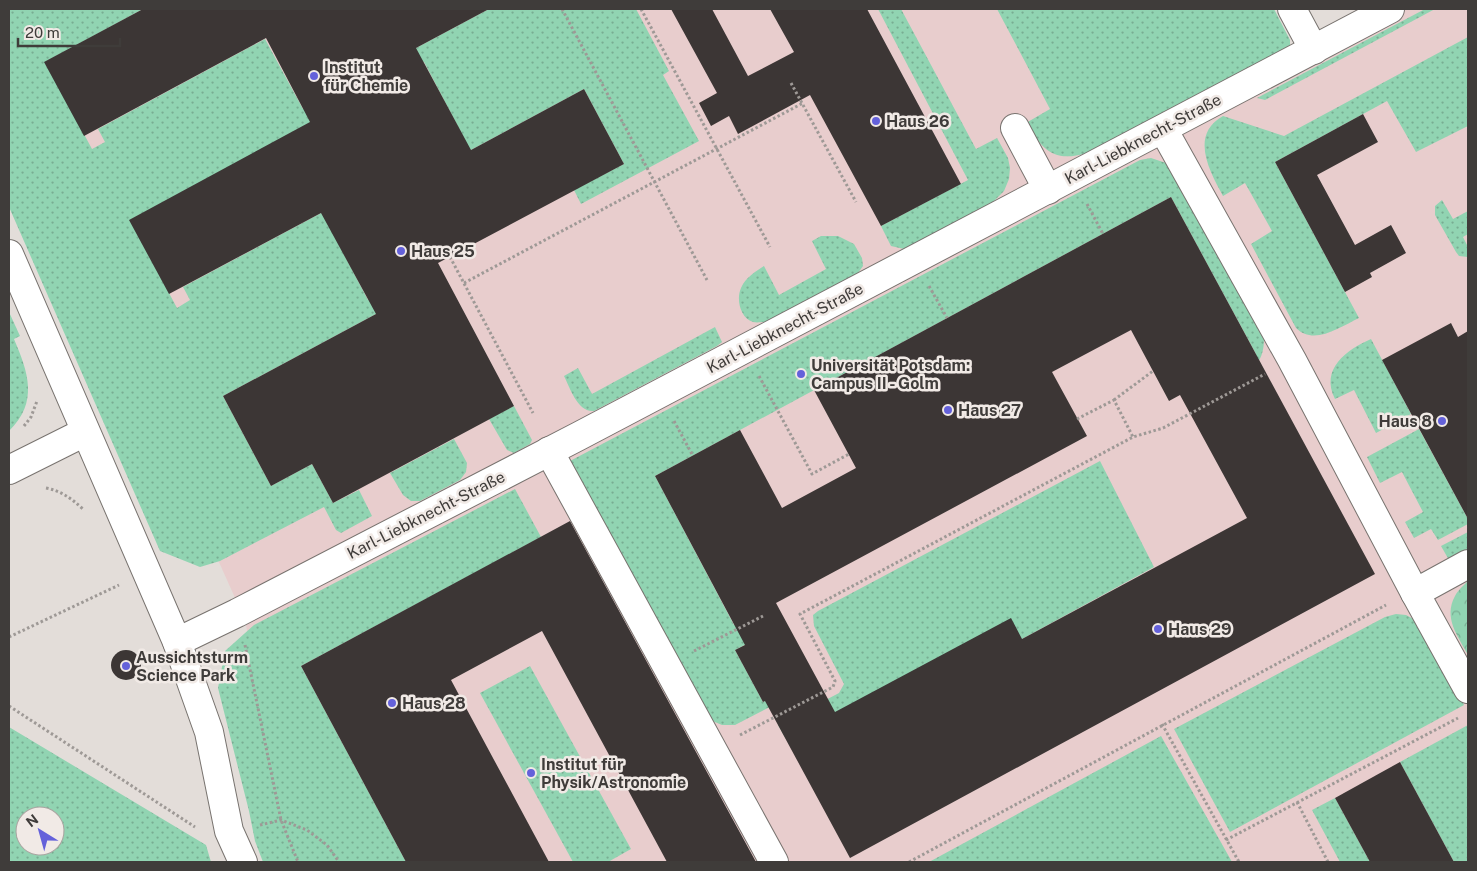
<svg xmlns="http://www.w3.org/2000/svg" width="1477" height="871" font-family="'Public Sans',sans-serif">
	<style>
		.education { fill: #e8cdcd }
		.grass { fill: url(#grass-dots); fill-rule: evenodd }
		.park { fill: url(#park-crowns) }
		.building { fill: #3c3635; fill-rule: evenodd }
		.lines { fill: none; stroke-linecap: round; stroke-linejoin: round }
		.minor-casing { stroke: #78736f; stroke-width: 30 }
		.path { stroke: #9e9996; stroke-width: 3; stroke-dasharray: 2.5 2.5; stroke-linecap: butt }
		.minor { stroke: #fff; stroke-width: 28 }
		.poi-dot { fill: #6461da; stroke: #f1eae6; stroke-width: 2 }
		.labels { text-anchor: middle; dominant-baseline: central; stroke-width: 5; stroke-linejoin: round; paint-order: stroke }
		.poi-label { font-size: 16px; font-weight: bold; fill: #3f3c3a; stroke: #f1eae6; text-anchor: start }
		.street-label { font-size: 16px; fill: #3f3c3a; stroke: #f1eae6 }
	</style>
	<defs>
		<pattern id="grass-dots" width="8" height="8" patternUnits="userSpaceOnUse" patternTransform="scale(1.25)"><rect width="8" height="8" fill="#91d4b2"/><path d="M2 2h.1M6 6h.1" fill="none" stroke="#78ad92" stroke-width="1.8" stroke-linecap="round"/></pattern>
		<pattern id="park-crowns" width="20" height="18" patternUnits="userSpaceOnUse" patternTransform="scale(1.25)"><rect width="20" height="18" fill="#91d4b2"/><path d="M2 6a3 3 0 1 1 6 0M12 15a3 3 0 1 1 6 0" fill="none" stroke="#78ad92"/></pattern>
	</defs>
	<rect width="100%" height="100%" fill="#e3ddd9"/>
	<!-- education -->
	<polygon class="education" points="9,9 1064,9 1126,117 1390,9 1468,9 1468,862 303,862 265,723 245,620 9,95"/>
	<!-- grass -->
	<g class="grass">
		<polygon points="9,9 143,9 45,62 92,149 105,142 98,129 265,39 303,109 330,94 338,108 130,220 177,308 190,300 183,287 323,212 329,226 368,300 389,307 223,396 271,486 312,464 333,503 359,490 372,516 341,533 336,530 324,507 220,561 200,567 160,551 9,207"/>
		<polygon points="489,9 636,9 669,71 663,75 699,141 581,204 574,190 624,164 584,89 430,172 463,136 424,62 403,55"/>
		<polygon points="878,9 901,9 976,149 997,138 1008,158 1010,168 1009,179 1004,191 992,203 904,249 891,246 881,226 968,180"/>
		<path d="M997,9H1274L1290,40V45L1287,50L1087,153C1053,163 1043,150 1026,123L1050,109Z"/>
		<polygon points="1425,9 1435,9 1265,100 1257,98"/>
		<path d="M1468,37V126L1416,152L1387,101L1275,162L1359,318C1340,327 1314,346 1296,328L1251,244L1272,231L1245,183L1223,196C1210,172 1189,135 1223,116L1284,136Z"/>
		<path d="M1151,158L1169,164L1264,338C1264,352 1261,360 1252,370L1256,354L1171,197L655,476L734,625L771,631L735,650L763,702L793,686L797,693L735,725H722L710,720L570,461L1140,160Z"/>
		<polygon points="1442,200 1453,219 1468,211 1468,234 1463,237 1468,247 1468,257 1459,256 1456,252 1435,215 1435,206"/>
		<path d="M821,236H838L854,244L862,258L863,266L858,273L765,322C762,322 757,323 753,322C740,318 736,299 741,288C745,278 756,271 764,266L779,295L826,269L812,241Z"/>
		<path d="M9,312L20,336L14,339C28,372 39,402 9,431Z"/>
		<path d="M715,327L722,342L717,346L594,411C578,413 570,388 564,376L578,368L592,394Z"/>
		<path d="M1371,339L1411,414L1376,433L1354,390L1335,399C1320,369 1346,350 1371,339Z"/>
		<polygon points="514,406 532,440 530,444 514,453 507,450 489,419"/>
		<polygon points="1419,429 1468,519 1468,524 1438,540 1431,529 1414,538 1405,522 1423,512 1402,472 1380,483 1367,457"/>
		<polygon points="454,439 467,463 466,472 460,480 420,501 411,501 403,495 390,473"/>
		<polygon points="1100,461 1154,567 1022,639 786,739 778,725 839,693 844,684 814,626 813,615 818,611"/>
		<polygon points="515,489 541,537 301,666 406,862 263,862 255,841 249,811 218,688 225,651 254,625"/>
		<polygon points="1468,532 1468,549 1449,560 1441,546"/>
		<polygon points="1396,614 1406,615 1417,621 1426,632 1464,705 1230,832 1174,729 1385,617"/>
		<polygon points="530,666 631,849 608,862 573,862 480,693"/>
		<polygon points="1468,725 1468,862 1454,862 1400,762"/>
		<path d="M9,727L206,845L211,862H9ZM25,816H55V846H25Z"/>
		<polygon points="1161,736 1232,862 929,862"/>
		<polygon points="1335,798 1370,862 1340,862 1312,810"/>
	</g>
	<!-- park -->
	<path class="park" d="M1468,581V655C1458,636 1443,618 1455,596C1458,590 1464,585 1468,581Z"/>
	<!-- building -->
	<g class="building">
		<polygon points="143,9 489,9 416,48 471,150 584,89 624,164 438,263 514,406 333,503 312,464 271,486 223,396 376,314 321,213 169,294 129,220 310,122 266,38 84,136 44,62"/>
		<polygon points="671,9 712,9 748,76 794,52 770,9 867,9 961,184 881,226 810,95 738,134 729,116 711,126 699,103 717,93"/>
		<polygon points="1363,114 1378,142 1317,175 1355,245 1391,225 1406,253 1370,273 1372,277 1345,292 1275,162"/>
		<path d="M1171,197L1375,574L850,858L765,701L763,702L735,650L745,645L655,476L740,430L782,508L856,468L814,390ZM1131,330L1169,401L1180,395L1247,518L1022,639L1011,618L835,712L776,603L1087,436L1052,372Z"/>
		<polygon points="1451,323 1458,337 1468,331 1468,519 1382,360"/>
		<polygon points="570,521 756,862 667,862 542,631 451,680 549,862 406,862 301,666"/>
		<circle cx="126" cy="665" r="15"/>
		<polygon points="1400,762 1454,862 1370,862 1335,798"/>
	</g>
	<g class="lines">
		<defs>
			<g id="minor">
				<polyline points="1292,9 1314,50"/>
				<polyline points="1015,128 1048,190"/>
				<polyline points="1163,129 1292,360 1415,593 1468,689"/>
				<polyline points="9,254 177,642 209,732 229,831 243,862"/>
				<polyline points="549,451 774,862"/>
				<polyline points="9,470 85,432"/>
				<polyline points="1415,593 1468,564"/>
				<polyline points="177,642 237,613 579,436 1390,9"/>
			</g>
		</defs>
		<!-- minor casing -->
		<use href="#minor" class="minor-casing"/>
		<!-- path -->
		<g class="path">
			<polyline points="562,9 707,280"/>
			<polyline points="641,9 770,247"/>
			<polyline points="791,83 856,202"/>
			<polyline points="1087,204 1103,234"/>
			<polyline points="450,257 533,413"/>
			<polyline points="464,283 803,103"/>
			<polyline points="929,286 947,318"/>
			<polyline points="759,376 812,474 849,454"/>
			<polyline points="1114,400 1153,371"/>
			<polyline points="1077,419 1114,400 1133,437"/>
			<polyline points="674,421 693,456"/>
			<polyline points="24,426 31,417 37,401"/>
			<path d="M46,488C61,491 71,498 83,509"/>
			<polyline points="9,637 119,585"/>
			<polyline points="245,645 281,820 298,862"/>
			<polyline points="694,651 763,616"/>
			<polyline points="9,706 195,827"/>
			<polyline points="1162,724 1239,862"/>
			<polyline points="740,735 833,687 835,681 800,614 1133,437 1163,428 1265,374"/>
			<polyline points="1297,802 1328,862"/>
			<polyline points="260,825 281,820 307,830 327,845 339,862"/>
			<polyline points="1226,840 1458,718"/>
			<polyline points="909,862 1386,605"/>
		</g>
		<!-- minor -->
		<use href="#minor" class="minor"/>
	</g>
	<!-- markers -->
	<g class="poi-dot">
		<circle cx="314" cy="76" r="5"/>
		<circle cx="876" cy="121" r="5"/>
		<circle cx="401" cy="251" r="5"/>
		<circle cx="801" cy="374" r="5"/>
		<circle cx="948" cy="410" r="5"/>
		<circle cx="1442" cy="421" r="5"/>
		<circle cx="1158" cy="629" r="5"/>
		<circle cx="126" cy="666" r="5"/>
		<circle cx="392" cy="703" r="5"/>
		<circle cx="531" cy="773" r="5"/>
	</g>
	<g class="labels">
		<!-- poi labels -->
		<g class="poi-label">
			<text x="324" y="67">Institut<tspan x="324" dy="18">für Chemie</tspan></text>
			<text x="886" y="121">Haus 26</text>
			<text x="411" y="251">Haus 25</text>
			<text x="811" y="365">Universität Potsdam:<tspan x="811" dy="18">Campus II - Golm</tspan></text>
			<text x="958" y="410">Haus 27</text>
			<text x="1432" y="421" text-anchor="end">Haus 8</text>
			<text x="1168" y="629">Haus 29</text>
			<text x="136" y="657">Aussichtsturm<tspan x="136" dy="18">Science Park</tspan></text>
			<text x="402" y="703">Haus 28</text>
			<text x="541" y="764">Institut für<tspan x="541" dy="18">Physik/Astronomie</tspan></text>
		</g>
		<!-- street labels -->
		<g class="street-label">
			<text transform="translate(1143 139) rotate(-28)">Karl-Liebknecht-Straße</text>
			<text transform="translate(785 328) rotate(-28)">Karl-Liebknecht-Straße</text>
			<text transform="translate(426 515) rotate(-27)">Karl-Liebknecht-Straße</text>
		</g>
	</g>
	<!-- border -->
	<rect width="1477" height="871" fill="none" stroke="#3f3c3a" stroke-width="20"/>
	<!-- north arrow -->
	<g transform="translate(40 831) rotate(323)"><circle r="24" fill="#f1eae6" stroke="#aaa4a1"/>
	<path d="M0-4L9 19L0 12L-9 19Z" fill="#6461da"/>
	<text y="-8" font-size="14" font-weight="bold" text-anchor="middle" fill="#3f3c3a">N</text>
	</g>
	<!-- scale -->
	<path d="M18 38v8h102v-8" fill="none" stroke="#3f3c3a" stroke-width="2.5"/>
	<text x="25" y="38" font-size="15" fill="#3f3c3a" stroke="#f1eae6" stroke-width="4" paint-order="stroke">20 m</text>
</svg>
